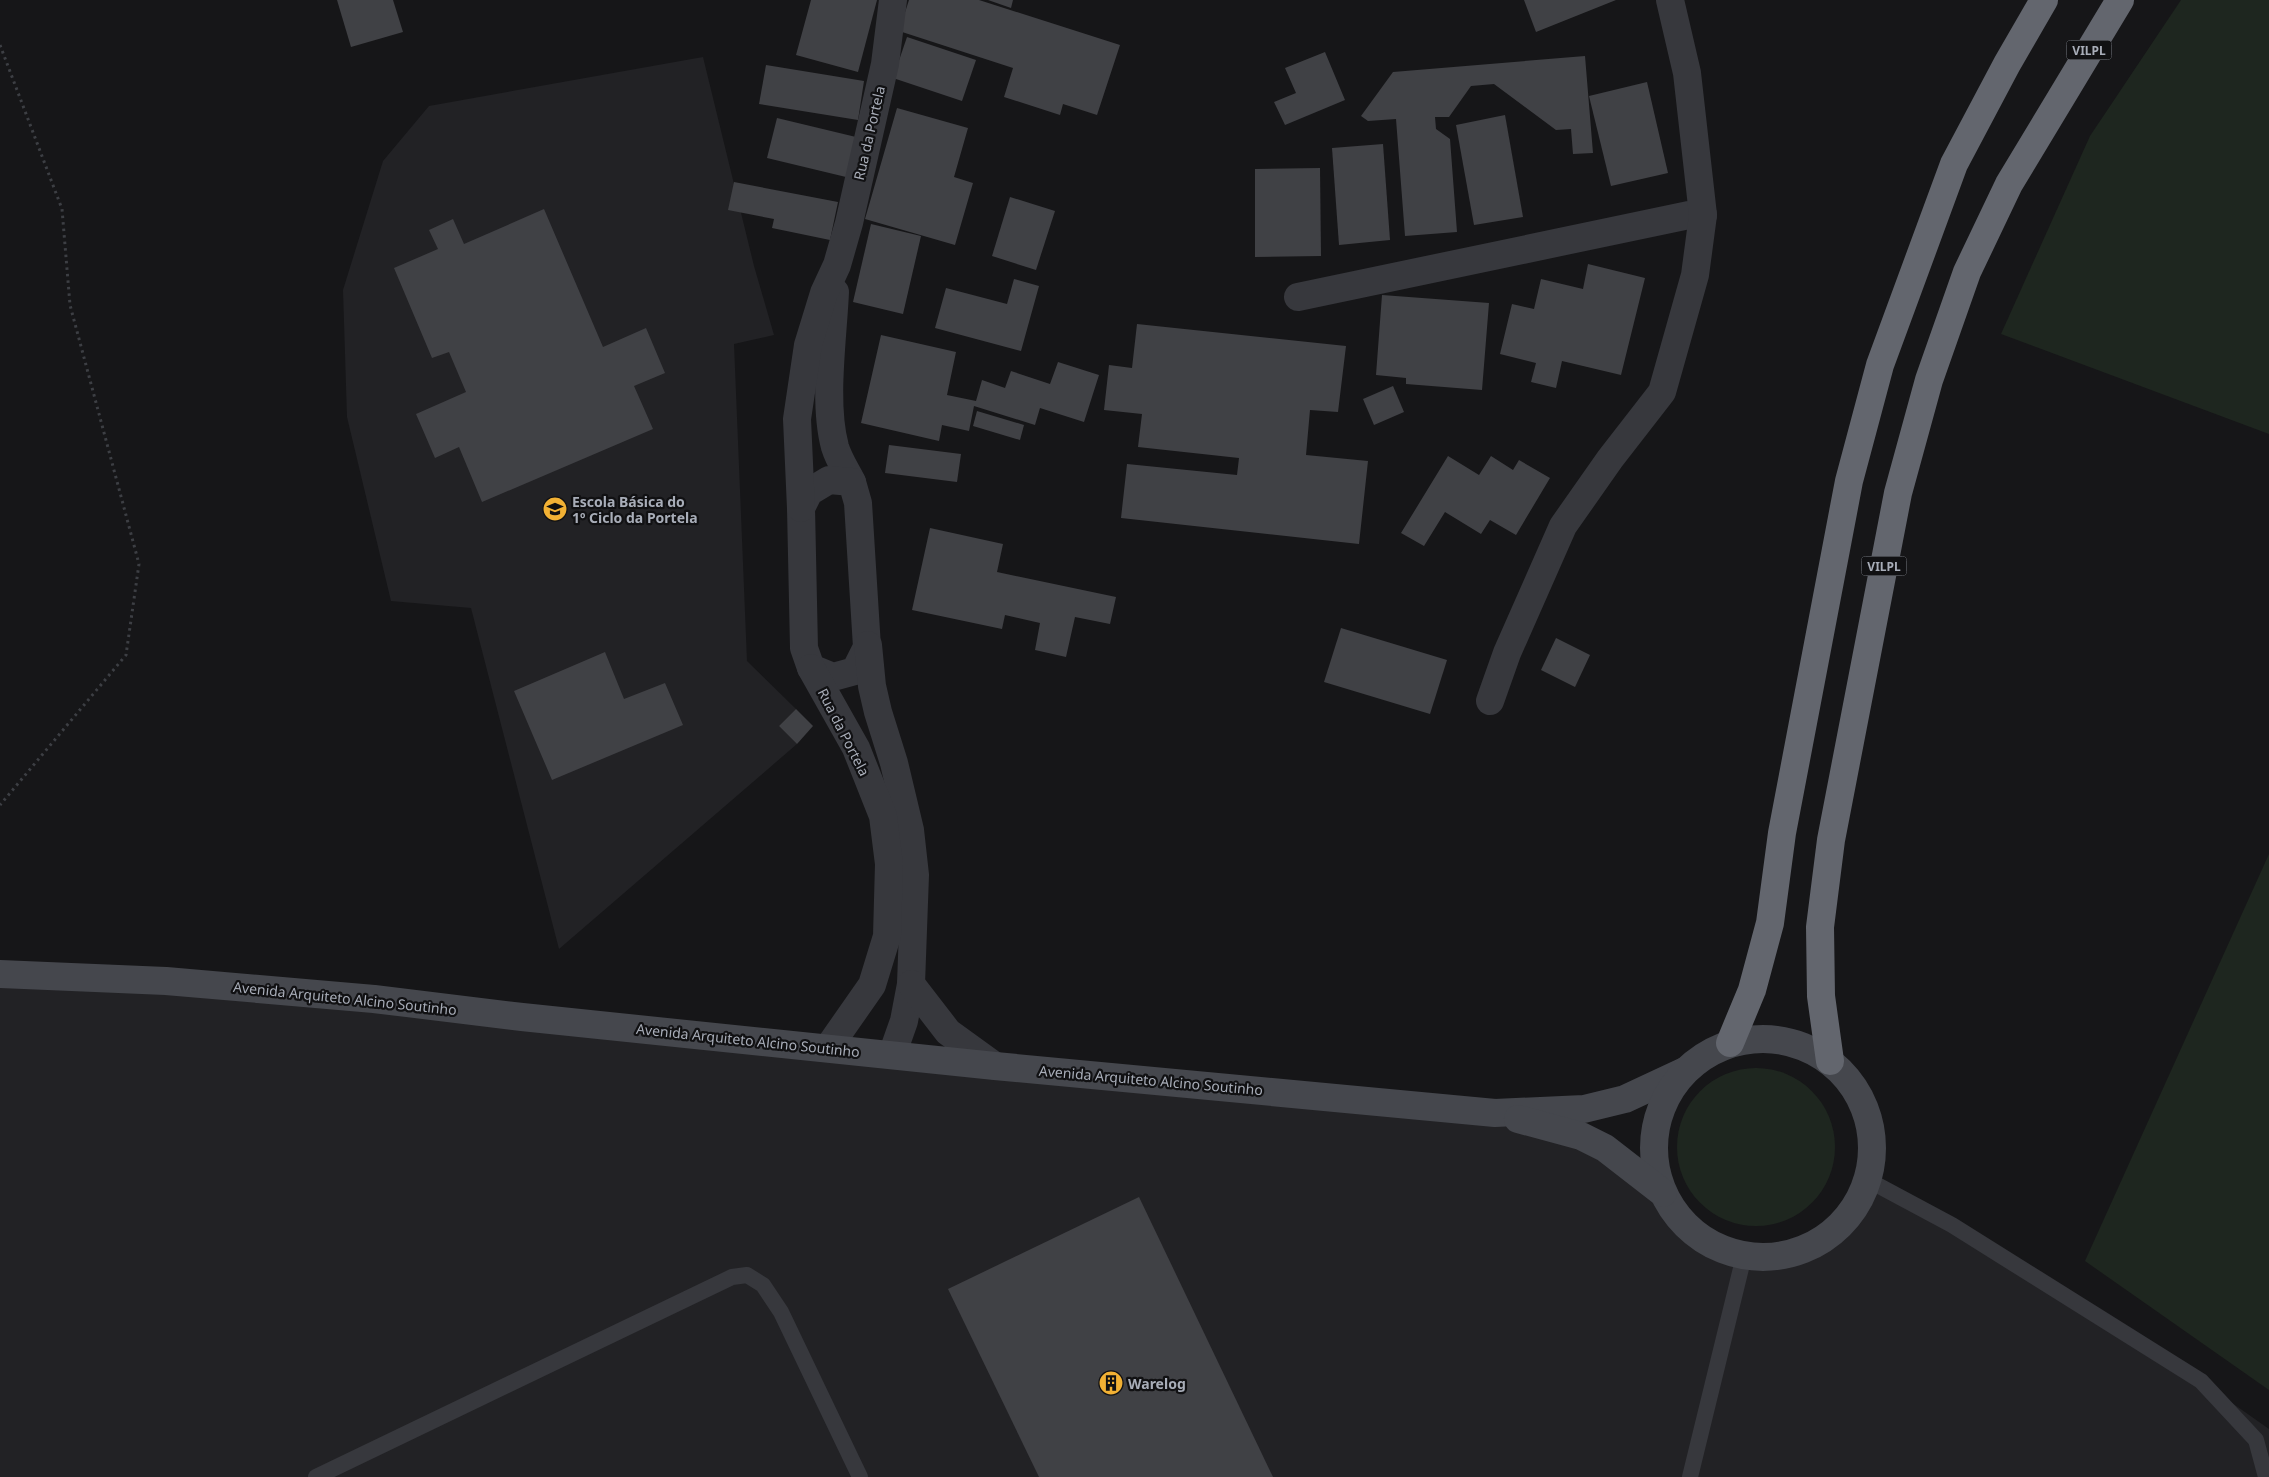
<svg xmlns="http://www.w3.org/2000/svg" width="2269" height="1477" font-family="'Noto Sans',sans-serif">
	<style>
		.built { fill: #222225 }
		.green { fill: #1e261f }
		.building { fill: #404145 }
		.lines { fill: none; stroke-linecap: round; stroke-linejoin: round }
		.path { stroke: #3d3f44; stroke-width: 3; stroke-dasharray: 2.5 4; stroke-linecap: butt }
		.lane { stroke: #37383d; stroke-width: 16 }
		.street { stroke: #37383d; stroke-width: 28 }
		.secondary { stroke: #45474d; stroke-width: 28 }
		.highway { stroke: #63666e; stroke-width: 28 }
		.labels { text-anchor: middle; dominant-baseline: central; stroke-width: 4.5; stroke-linejoin: round; paint-order: stroke }
		.shield { fill: #111113; stroke: #7b7e86; stroke-width: 1 }
		.shield-label { font-size: 12px; font-weight: bold; fill: #a8adb8 }
		.street-label { font-size: 14px; fill: #a8adb8; stroke: #111113 }
		.poi-label { font-size: 14px; font-weight: bold; fill: #a8adb8; stroke: #111113; text-anchor: start }
	</style>
	<rect width="100%" height="100%" fill="#161618"/>
	<!-- built -->
	<g class="built">
		<polygon points="703,57 754,266 774,335 734,344 747,661 796,709 779,726 797,744 559,949 471,608 391,601 347,417 343,290 383,161 429,106"/>
		<polygon points="0,974 1495,1113 1581,1136 1663,1193 1676,1216 1695,1234 1718,1248 1744,1256 1770,1258 1796,1252 1820,1241 1841,1225 1857,1204 1868,1180 2201,1381 2269,1429 2269,1477 0,1477"/>
	</g>
	<!-- green -->
	<g class="green">
		<polygon points="2181,0 2269,0 2269,434 2001,334 2090,136"/>
		<polygon points="2269,854 2269,1390 2085,1261"/>
		<circle cx="1756" cy="1147" r="79"/>
	</g>
	<!-- building -->
	<g class="building">
		<polygon points="337,0 393,0 403,32 351,47"/>
		<polygon points="811,0 877,0 858,72 796,55"/>
		<polygon points="909,0 979,0 1120,45 1097,115 1063,104 1060,115 1004,97 1013,68 899,31"/>
		<polygon points="988,0 1013,0 1011,8"/>
		<polygon points="1524,0 1616,0 1536,32"/>
		<polygon points="907,37 976,60 962,101 893,78"/>
		<polygon points="1325,52 1345,100 1285,125 1274,102 1296,93 1285,68"/>
		<polygon points="1585,56 1593,153 1573,154 1571,129 1556,130 1494,84 1471,86 1449,117 1435,117 1436,129 1450,139 1457,232 1405,236 1396,119 1368,121 1361,116 1393,72"/>
		<polygon points="766,65 864,81 858,120 759,104"/>
		<polygon points="1647,82 1668,173 1611,186 1589,96"/>
		<polygon points="897,108 968,128 954,177 973,183 955,245 865,219"/>
		<polygon points="1505,115 1523,217 1474,225 1456,125"/>
		<polygon points="777,118 856,137 846,177 767,158"/>
		<polygon points="1383,144 1390,240 1339,245 1332,148"/>
		<polygon points="1320,168 1321,256 1255,257 1255,169"/>
		<polygon points="734,182 838,202 830,240 772,228 774,219 728,210"/>
		<polygon points="1010,197 1055,211 1036,270 992,256"/>
		<polygon points="544,209 603,347 646,328 665,373 634,386 653,429 482,502 459,447 435,458 416,414 466,392 449,352 432,358 394,268 438,249 429,230 453,219 464,244"/>
		<polygon points="871,224 921,236 903,314 853,302"/>
		<polygon points="1588,264 1645,278 1621,375 1562,361 1556,388 1531,382 1536,363 1500,354 1512,304 1534,309 1541,279 1583,289"/>
		<polygon points="1014,279 1039,286 1021,351 935,328 946,288 1007,304"/>
		<polygon points="1382,295 1489,303 1482,390 1406,384 1406,378 1376,375"/>
		<polygon points="1137,324 1346,346 1338,412 1310,410 1306,455 1368,461 1359,544 1121,518 1127,464 1237,475 1239,458 1138,447 1142,414 1104,410 1109,365 1132,368"/>
		<polygon points="881,335 956,352 947,395 976,401 982,380 1005,388 1011,371 1050,384 1058,362 1099,375 1084,422 1040,408 1035,425 974,406 969,431 942,425 939,441 861,423"/>
		<polygon points="1393,386 1404,412 1374,425 1363,399"/>
		<polygon points="977,411 1024,425 1020,440 973,426"/>
		<polygon points="889,445 961,454 957,482 885,473"/>
		<polygon points="1448,456 1479,475 1491,456 1513,470 1519,460 1550,478 1516,535 1490,520 1481,534 1445,512 1424,546 1401,533"/>
		<polygon points="930,528 1003,544 997,572 1116,597 1110,624 1075,617 1066,657 1035,650 1040,623 1005,615 1002,629 912,610"/>
		<polygon points="1341,628 1447,660 1430,714 1324,682"/>
		<polygon points="1556,638 1590,655 1575,687 1541,670"/>
		<polygon points="605,652 624,699 665,683 683,725 552,780 514,691"/>
		<polygon points="796,709 813,726 797,744 779,726"/>
		<polygon points="1139,1197 1273,1477 1039,1477 948,1289"/>
	</g>
	<g class="lines">
		<!-- path -->
		<polyline class="path" points="0,45 62,209 70,305 139,564 126,655 0,805"/>
		<!-- lane -->
		<g class="lane">
			<polyline points="1868,1180 1952,1225 2201,1381 2256,1440 2266,1477"/>
			<polyline points="316,1477 732,1277 747,1275 763,1285 781,1312 860,1477"/>
			<polyline points="1690,1477 1744,1256"/>
		</g>
		<!-- street -->
		<g class="street">
			<path d="M835,292C833,338 823,403 835,447C839,460 846,470 852,482"/>
			<polyline points="1298,297 1689,215 1703,215"/>
			<polygon points="829,480 852,482 858,503 867,647 855,671 833,677 811,668 804,648 801,508 809,492"/>
			<polyline points="801,508 797,419 808,345 824,293 837,265 849,223 885,64 893,0"/>
			<polyline points="868,645 872,686 878,712 894,763 910,830 915,875 911,984 904,1021 892,1055"/>
			<polyline points="811,668 856,748 883,816 889,864 887,936 872,985 828,1048"/>
			<polyline points="1490,701 1507,653 1563,526 1610,459 1662,392 1695,275 1703,215 1687,73 1670,0"/>
			<polyline points="911,984 948,1032 995,1066"/>
		</g>
		<!-- secondary -->
		<g class="secondary">
			<polyline points="0,974 166,981 374,999 522,1017 995,1066 1495,1113 1584,1109 1625,1099 1685,1071"/>
			<circle cx="1763" cy="1148" r="109"/>
			<polyline points="1518,1119 1581,1136 1605,1148 1663,1193"/>
		</g>
		<!-- highway -->
		<g class="highway">
			<polyline points="1730,1043 1752,990 1770,923 1782,833 1849,481 1880,365 1954,164 2007,64 2044,0"/>
			<polyline points="1830,1061 1821,996 1820,927 1831,840 1898,493 1929,380 1967,272 2009,184 2120,0"/>
		</g>
	</g>
	<!-- icons -->
	<defs>
		<symbol id="school-disc" viewBox="-11 -11 22 22"><circle r="9.5" fill="#f2b134" stroke="#111113"/><path d="M0-5L7-2L0 1L-7-2ZM-4 1L0 2.5L4 1V4Q0 6-4 4Z" fill="#111"/></symbol>
		<symbol id="building-disc" viewBox="-11 -11 22 22"><circle r="9.5" fill="#f2b134" stroke="#111113"/><path d="M-4-6H4V6H1V3H-1V6H-4ZM-2.5-4.3h1.7v1.8h-1.7ZM.8-4.3h1.7v1.8H.8ZM-2.5-1h1.7V.8h-1.7ZM.8-1h1.7V.8H.8Z" fill="#111"/></symbol>
	</defs>
	<g fill-rule="evenodd">
		<use href="#school-disc" x="541" y="495" width="28" height="28"/>
		<use href="#building-disc" x="1097" y="1369" width="28" height="28"/>
	</g>
	<g class="labels">
		<!-- shield labels -->
		<g class="shield">
			<rect x="2066.5" y="40.5" width="45" height="19" rx="4"/>
			<rect x="1861.5" y="556.5" width="45" height="19" rx="4"/>
		</g>
		<g class="shield-label">
			<text x="2089" y="50">VILPL</text>
			<text x="1884" y="566">VILPL</text>
		</g>
		<!-- street labels -->
		<g class="street-label">
			<text transform="translate(869 133) rotate(-77)">Rua da Portela</text>
			<text transform="translate(844 732) rotate(63)">Rua da Portela</text>
			<text transform="translate(345 998) rotate(6)">Avenida Arquiteto Alcino Soutinho</text>
			<text transform="translate(748 1040) rotate(6)">Avenida Arquiteto Alcino Soutinho</text>
			<text transform="translate(1151 1080) rotate(5)">Avenida Arquiteto Alcino Soutinho</text>
		</g>
		<!-- poi labels -->
		<g class="poi-label">
			<text x="572" y="501">Escola Básica do<tspan x="572" dy="16">1º Ciclo da Portela</tspan></text>
			<text x="1128" y="1383">Warelog</text>
		</g>
	</g>
</svg>
